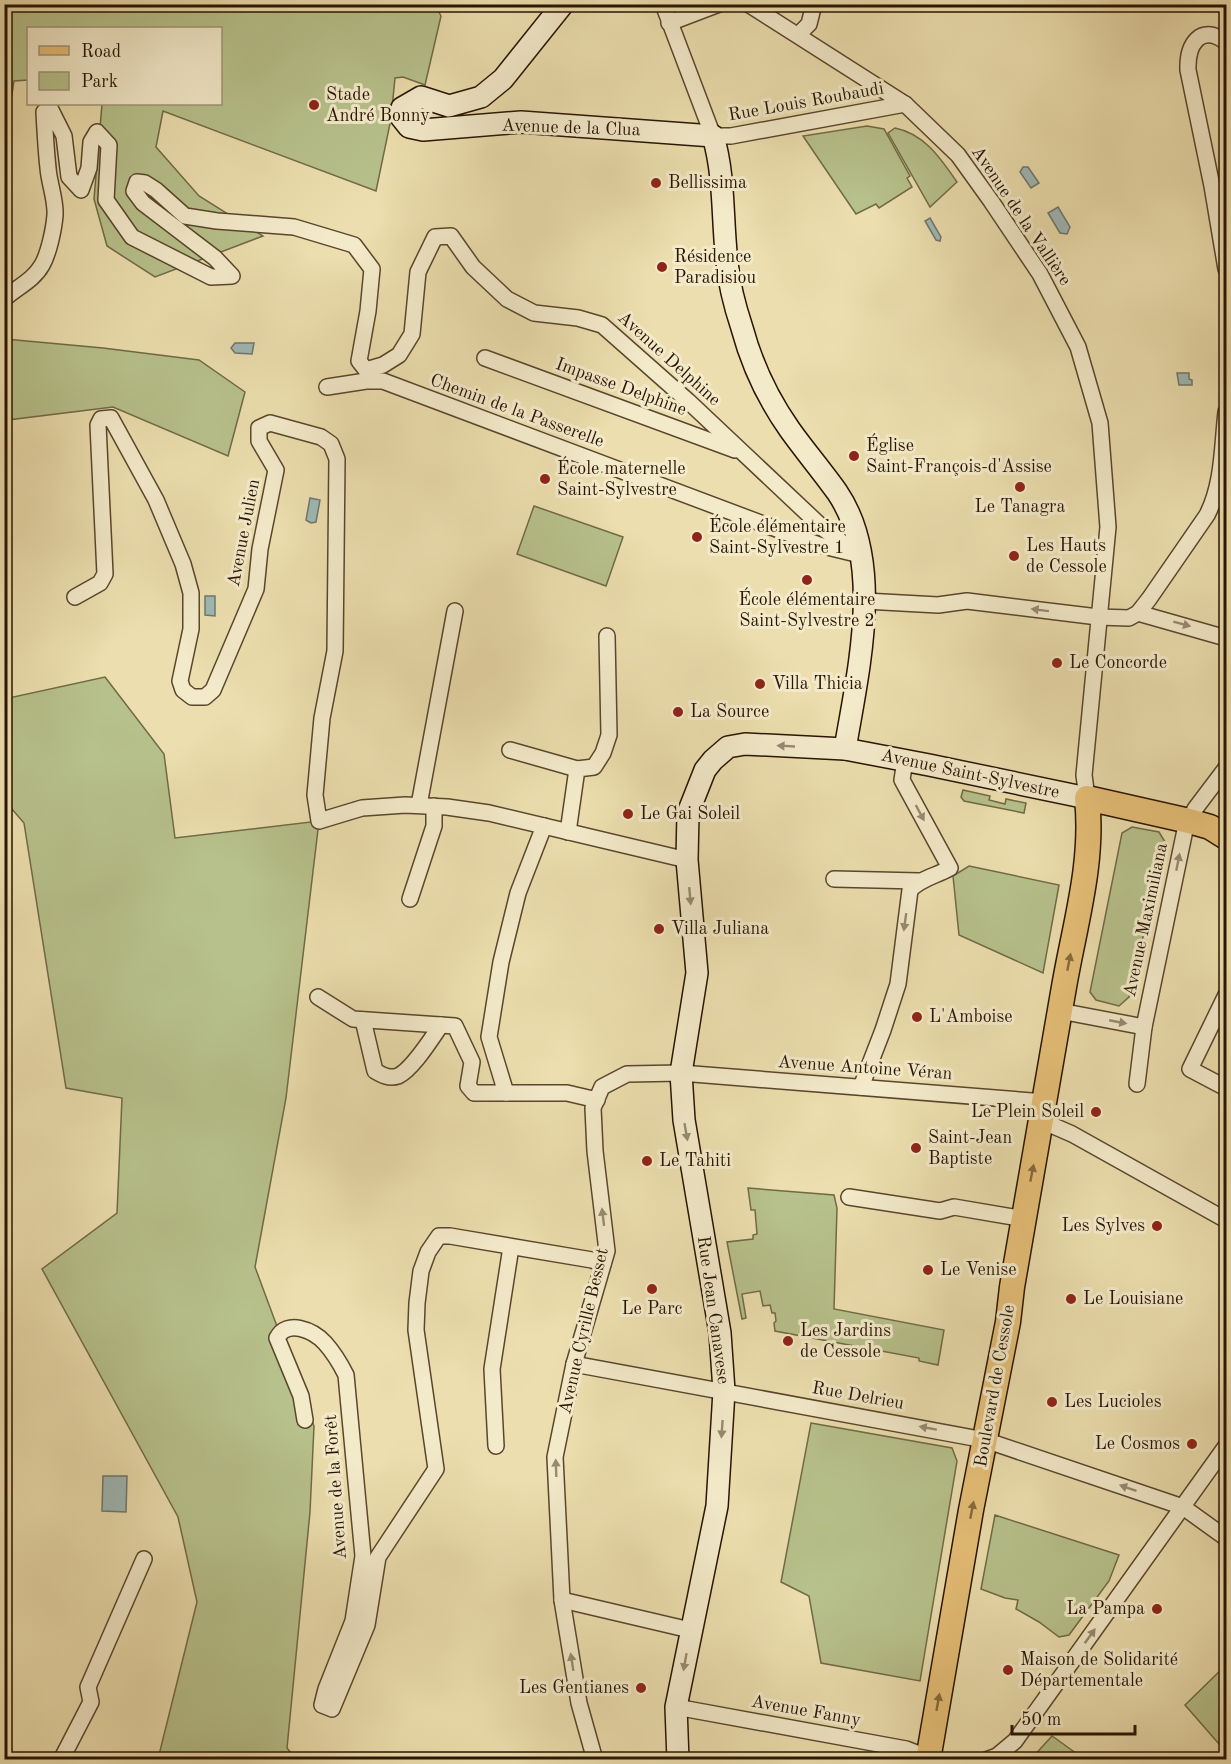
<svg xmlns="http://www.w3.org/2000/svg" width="1231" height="1764" font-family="'Old Standard TT',serif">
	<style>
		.green { fill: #b7c18b; stroke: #706a46; stroke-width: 1.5 }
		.water { fill: #9eb9b6; stroke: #6f776e; stroke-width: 1.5 }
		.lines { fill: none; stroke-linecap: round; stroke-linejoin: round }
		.street-casing { stroke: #59462c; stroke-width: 18 }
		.secondary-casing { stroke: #281401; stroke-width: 24 }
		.primary-casing { stroke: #281401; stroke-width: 27 }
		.street { stroke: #f3eaca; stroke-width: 15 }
		.secondary { stroke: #f3eaca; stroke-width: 21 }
		.primary { stroke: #e6bf77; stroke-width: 24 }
		.oneway { fill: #988a70 }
		.oneway2 { fill: #876a3c }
		.poi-dot { fill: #8f2418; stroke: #f3eaca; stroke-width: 2 }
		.labels { text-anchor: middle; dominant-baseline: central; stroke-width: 6; stroke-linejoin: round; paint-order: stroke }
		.poi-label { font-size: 18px; fill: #281401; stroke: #f3eaca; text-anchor: start }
		.street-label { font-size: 18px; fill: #281401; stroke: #f3eaca }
	</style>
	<rect width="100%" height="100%" fill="#ecdeae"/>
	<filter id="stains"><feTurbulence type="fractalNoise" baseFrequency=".00333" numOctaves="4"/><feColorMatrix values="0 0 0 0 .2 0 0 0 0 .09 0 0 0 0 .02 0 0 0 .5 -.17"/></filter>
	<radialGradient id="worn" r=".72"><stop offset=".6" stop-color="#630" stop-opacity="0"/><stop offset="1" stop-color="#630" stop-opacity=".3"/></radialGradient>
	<!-- green -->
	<g class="green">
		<polygon points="435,4 441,16 425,85 403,77 395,78 391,119 376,191 163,111 156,147 199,196 263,236 155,277 107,246 94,199 102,104 220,104 220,28 28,28 28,80 14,81 5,139 5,5"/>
		<polygon points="867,126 884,129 910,176 907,178 912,187 879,208 876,204 856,214 803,136"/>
		<path d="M895,128C925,134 941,159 957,182L930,207L888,133Z"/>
		<polygon points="5,339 103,348 199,360 245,392 228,456 113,407 8,420 5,443"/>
		<polygon points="534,506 623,537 606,586 517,554"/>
		<polygon points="105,677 164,754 175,838 319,821 286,1098 255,1267 314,1426 310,1512 287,1748 296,1759 158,1759 197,1602 178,1517 42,1269 117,1213 122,1098 66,1088 24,823 5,801 4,699"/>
		<polygon points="963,790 990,796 989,800 1005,804 1006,799 1026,803 1024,813 964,801 961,797"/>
		<polygon points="1132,827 1159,832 1165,842 1129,997 1119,1006 1096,1000 1090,992 1122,833"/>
		<polygon points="969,866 1059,885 1043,973 959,935 953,876"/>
		<polygon points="748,1188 834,1195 837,1208 834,1309 944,1330 938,1365 919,1361 919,1358 775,1331 774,1323 776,1321 775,1313 772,1313 770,1305 763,1306 760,1291 742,1294 746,1318 742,1319 727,1242 753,1239 753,1235 757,1234 755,1210 751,1210"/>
		<polygon points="811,1423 952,1448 957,1461 920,1681 821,1663 809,1596 781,1582"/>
		<polygon points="995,1515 1119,1555 1109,1581 1069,1635 1059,1637 1039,1622 1016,1609 1018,1600 1005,1598 981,1589"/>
		<polygon points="1226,1665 1226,1752 1185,1705"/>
		<polygon points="1052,1736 1055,1738 1084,1759 1046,1759 1039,1753 1031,1759"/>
	</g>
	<!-- water -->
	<g class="water">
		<polygon points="1023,167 1028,167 1039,183 1031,188 1020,172"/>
		<polygon points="1058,207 1070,227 1067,234 1060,233 1048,213"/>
		<polygon points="930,218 941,237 940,241 936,240 925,221"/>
		<polygon points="235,343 254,343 252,354 235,353 231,348"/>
		<polygon points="1177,373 1189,373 1189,379 1192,380 1192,385 1179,385"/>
		<polygon points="310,498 320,500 316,522 311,523 306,520"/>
		<polygon points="205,596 215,596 215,616 205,615"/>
		<polygon points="103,1476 127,1476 126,1512 102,1511"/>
	</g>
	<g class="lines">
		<defs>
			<g id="street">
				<polyline points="663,4 713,136 731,136 905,104"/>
				<polyline points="748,4 905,104 958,155 991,201 1040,274 1078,347 1100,423 1108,527 1084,775 1087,798"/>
				<polyline points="669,23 719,4"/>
				<polyline points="798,35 809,24 814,4"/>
				<path d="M1226,42C1200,23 1187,45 1188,70L1212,186L1226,269"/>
				<path d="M4,299C17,287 33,281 42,265C49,253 54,228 55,215C56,200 49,183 48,168C46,150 45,131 44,112L50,108L64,136L69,177L81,190L89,168L91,142L97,132L109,145L106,200L132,237L211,277L232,276L215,258L143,203L134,191L137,182L145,183L156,190L185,216L217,221L294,227L354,245L372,269L368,311L359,361L366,370L383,365L399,355L412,334L418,272L435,237L451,236L473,267L507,299L534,313L578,318L602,325L688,401L825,530L861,556"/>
				<polyline points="485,358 735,450"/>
				<polyline points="327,387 366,381 383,381 819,545 852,553"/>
				<polyline points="75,597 100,583 105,574 98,425 101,419 111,418 156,500 183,564 191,593 191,629 180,681 183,690 192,697 205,697 213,690 256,589 260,549 276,470 259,441 259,428 270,423 321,437 331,444 337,459 335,651 322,718 315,795 319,821 362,808 405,805 447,807 489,813 687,860"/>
				<path d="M865,601L938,605L967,601L1098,617L1129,618L1138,613L1149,599L1207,515C1223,484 1222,447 1226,412"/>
				<polyline points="1138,613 1226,638"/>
				<polyline points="510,750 577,769"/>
				<polyline points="419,805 455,611"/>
				<polyline points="568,832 577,769 594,767 603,753 609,735 607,636"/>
				<polyline points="834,879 919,881"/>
				<polyline points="410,899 434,826 434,806"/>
				<polyline points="1226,995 1190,1069 1226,1088"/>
				<polyline points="318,997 353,1019 455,1026 472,1062 468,1086 474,1093 567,1093 597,1100"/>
				<polyline points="1060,1011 1144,1027 1185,830 1195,809 1226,768"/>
				<path d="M363,1020L375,1071C382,1075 389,1079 398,1076C413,1069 431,1039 441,1025"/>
				<polyline points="1137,1084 1144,1027"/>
				<path d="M861,1087L883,1030L898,984L910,890C921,878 936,876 950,868L902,780L905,760"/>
				<polyline points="506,1093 489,1037 501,962 518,893 544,826"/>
				<polyline points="1042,1121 1072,1134 1226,1220"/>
				<polyline points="849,1197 940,1211 954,1207 1024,1219"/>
				<polyline points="574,1364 985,1440 1183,1507 1226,1538"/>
				<path d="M305,1420L301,1396L277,1338C287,1319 313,1330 325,1343C334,1353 340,1363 346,1375L363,1556L353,1621L326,1689L322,1705L332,1709L367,1625L378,1557L436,1469L416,1330L417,1303L421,1271L428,1252L439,1236H450L592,1260L603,1264"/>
				<polyline points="496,1446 492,1369 511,1247"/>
				<polyline points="562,1600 690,1630"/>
				<polyline points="676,1707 906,1749 934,1760"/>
				<polyline points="61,1760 91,1702 88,1687 144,1559"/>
				<polyline points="595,1760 579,1703 562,1600 555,1457 574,1364 607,1251 595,1151 593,1108 602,1087 627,1074 681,1073 1045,1102"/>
				<polyline points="986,1760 997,1756 1015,1741 1226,1446"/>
			</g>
			<g id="secondary">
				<path d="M563,4L503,79L481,97L449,106L421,97L402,108L401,117L409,127L423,130L521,122L713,136C725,176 722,220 727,262C729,284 735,307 742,328C752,365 768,399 790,430C805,451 822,471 837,492C885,562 858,671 845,749"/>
				<polyline points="678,1760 676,1707 717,1506 724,1391 720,1333 684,1120 681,1073 697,973 687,860 688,813 705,770 713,760 728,747 745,744 845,749 929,765 1087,798"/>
			</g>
			<path id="primary" d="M928,1760L971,1510L1008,1322L1012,1287C1030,1187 1047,1087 1064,987C1075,923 1094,863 1087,798L1189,821L1210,827L1226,837"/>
		</defs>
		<!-- street casing -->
		<use href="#street" class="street-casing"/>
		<!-- secondary casing -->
		<use href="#secondary" class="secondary-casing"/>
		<!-- primary casing -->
		<use href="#primary" class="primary-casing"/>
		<!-- street -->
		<use href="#street" class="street"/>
		<!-- secondary -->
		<use href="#secondary" class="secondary"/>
		<!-- primary -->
		<use href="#primary" class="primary"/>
	</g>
	<!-- one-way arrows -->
	<defs><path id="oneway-solid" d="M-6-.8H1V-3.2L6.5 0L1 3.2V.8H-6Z" transform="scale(1.5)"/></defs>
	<g class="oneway">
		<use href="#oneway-solid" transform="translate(1040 610) rotate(-173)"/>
		<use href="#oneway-solid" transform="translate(1182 624) rotate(15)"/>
		<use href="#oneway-solid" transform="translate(786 746) rotate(-177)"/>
		<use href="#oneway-solid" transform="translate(920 813) rotate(62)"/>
		<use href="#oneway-solid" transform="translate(1178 862) rotate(-79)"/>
		<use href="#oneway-solid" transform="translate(690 896) rotate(85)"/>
		<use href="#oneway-solid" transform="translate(905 922) rotate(98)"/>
		<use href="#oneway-solid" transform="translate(1118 1022) rotate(11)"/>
		<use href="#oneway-solid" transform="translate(686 1132) rotate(80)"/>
		<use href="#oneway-solid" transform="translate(603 1217) rotate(-97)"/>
		<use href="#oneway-solid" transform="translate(928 1428) rotate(-170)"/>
		<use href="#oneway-solid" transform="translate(722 1429) rotate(94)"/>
		<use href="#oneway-solid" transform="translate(556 1468) rotate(-92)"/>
		<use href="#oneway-solid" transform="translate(1128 1488) rotate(-161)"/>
		<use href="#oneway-solid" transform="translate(1090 1636) rotate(-54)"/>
		<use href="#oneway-solid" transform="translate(572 1662) rotate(-99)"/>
		<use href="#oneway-solid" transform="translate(685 1662) rotate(100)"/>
	</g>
	<g class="oneway2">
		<use href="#oneway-solid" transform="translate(1069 962) rotate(-79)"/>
		<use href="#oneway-solid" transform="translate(1032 1173) rotate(-79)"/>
		<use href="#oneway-solid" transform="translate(972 1510) rotate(-79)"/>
		<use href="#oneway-solid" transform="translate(938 1702) rotate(-80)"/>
	</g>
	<!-- markers -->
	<g class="poi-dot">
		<circle cx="314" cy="105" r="6"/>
		<circle cx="656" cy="183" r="6"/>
		<circle cx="662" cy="267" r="6"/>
		<circle cx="854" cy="456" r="6"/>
		<circle cx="545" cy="479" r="6"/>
		<circle cx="1020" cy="487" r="6"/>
		<circle cx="697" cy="537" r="6"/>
		<circle cx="1014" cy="556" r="6"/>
		<circle cx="807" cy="580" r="6"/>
		<circle cx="1057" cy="663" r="6"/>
		<circle cx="760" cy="684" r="6"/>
		<circle cx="678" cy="712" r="6"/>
		<circle cx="628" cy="814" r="6"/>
		<circle cx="659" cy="929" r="6"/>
		<circle cx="917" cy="1017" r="6"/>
		<circle cx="1096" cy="1112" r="6"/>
		<circle cx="916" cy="1148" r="6"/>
		<circle cx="647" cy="1161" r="6"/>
		<circle cx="1157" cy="1226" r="6"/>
		<circle cx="928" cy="1270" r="6"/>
		<circle cx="652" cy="1289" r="6"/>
		<circle cx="1071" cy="1299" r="6"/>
		<circle cx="788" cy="1341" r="6"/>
		<circle cx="1052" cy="1402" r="6"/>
		<circle cx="1192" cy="1444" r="6"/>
		<circle cx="1157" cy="1609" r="6"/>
		<circle cx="1008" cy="1670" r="6"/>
		<circle cx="641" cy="1688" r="6"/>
	</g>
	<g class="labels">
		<!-- poi labels -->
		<g class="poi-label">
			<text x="326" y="95">Stade<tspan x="326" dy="21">André Bonny</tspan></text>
			<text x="668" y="183">Bellissima</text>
			<text x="674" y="257">Résidence<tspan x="674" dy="21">Paradisiou</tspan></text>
			<text x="866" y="446">Église<tspan x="866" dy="21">Saint-François-d'Assise</tspan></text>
			<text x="557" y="469">École maternelle<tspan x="557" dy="21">Saint-Sylvestre</tspan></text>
			<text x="1020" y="507" text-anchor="middle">Le Tanagra</text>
			<text x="709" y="527">École élémentaire<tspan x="709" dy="21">Saint-Sylvestre 1</tspan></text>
			<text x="1026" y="546">Les Hauts<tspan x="1026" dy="21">de Cessole</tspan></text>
			<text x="807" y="600" text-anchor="middle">École élémentaire<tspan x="807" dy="21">Saint-Sylvestre 2</tspan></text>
			<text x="1069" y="663">Le Concorde</text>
			<text x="772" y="684">Villa Thicia</text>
			<text x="690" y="712">La Source</text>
			<text x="640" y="814">Le Gai Soleil</text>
			<text x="671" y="929">Villa Juliana</text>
			<text x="929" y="1017">L'Amboise</text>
			<text x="1084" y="1112" text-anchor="end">Le Plein Soleil</text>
			<text x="928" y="1138">Saint-Jean<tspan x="928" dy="21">Baptiste</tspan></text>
			<text x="659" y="1161">Le Tahiti</text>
			<text x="1145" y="1226" text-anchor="end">Les Sylves</text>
			<text x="940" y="1270">Le Venise</text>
			<text x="1083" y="1299">Le Louisiane</text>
			<text x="652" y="1309" text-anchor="middle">Le Parc</text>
			<text x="800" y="1331">Les Jardins<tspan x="800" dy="21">de Cessole</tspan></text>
			<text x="1064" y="1402">Les Lucioles</text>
			<text x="1180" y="1444" text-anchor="end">Le Cosmos</text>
			<text x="1145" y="1609" text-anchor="end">La Pampa</text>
			<text x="1020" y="1660">Maison de Solidarité<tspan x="1020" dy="21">Départementale</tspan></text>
			<text x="629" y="1688" text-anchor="end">Les Gentianes</text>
		</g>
		<!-- street labels -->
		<g class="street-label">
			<text transform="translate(806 102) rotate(-10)">Rue Louis Roubaudi</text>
			<text transform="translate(571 128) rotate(2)">Avenue de la Clua</text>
			<text transform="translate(1021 216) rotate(56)">Avenue de la Vallière</text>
			<text transform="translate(669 359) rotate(42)">Avenue Delphine</text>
			<text transform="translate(621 387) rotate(20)">Impasse Delphine</text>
			<text transform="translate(517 411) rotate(20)">Chemin de la Passerelle</text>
			<text transform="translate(244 533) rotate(-79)">Avenue Julien</text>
			<text transform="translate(970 774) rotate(12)">Avenue Saint-Sylvestre</text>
			<text transform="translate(1146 920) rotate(-78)">Avenue Maximiliana</text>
			<text transform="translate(865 1068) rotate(4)">Avenue Antoine Véran</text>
			<text transform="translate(713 1310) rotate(82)">Rue Jean Canavese</text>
			<text transform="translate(584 1331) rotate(-77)">Avenue Cyrille Besset</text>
			<text transform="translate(995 1386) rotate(-80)">Boulevard de Cessole</text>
			<text transform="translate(858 1396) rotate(10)">Rue Delrieu</text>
			<text transform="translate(336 1487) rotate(-94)">Avenue de la Forêt</text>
			<text transform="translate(806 1711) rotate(10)">Avenue Fanny</text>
		</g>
	</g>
	<!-- margin -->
	<rect width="1231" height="1764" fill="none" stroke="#ecdeae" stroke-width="24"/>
	<rect x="6" y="6" width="1219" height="1752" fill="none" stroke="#281401" stroke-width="3"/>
	<rect x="12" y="12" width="1207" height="1740" fill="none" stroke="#281401" stroke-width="1.5"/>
	<!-- legend -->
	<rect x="27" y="27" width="195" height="78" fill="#f3eaca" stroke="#a2947a" stroke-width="1.5"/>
	<rect x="39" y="46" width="30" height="9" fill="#e6bf77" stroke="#a2947a" stroke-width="1.5"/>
	<text x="81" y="57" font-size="18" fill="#281401">Road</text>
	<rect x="39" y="72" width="30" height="18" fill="#b7c18b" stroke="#a2947a" stroke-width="1.5"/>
	<text x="81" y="87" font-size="18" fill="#281401">Park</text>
	<!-- scale -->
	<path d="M1012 1725v9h123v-9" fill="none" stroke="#281401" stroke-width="3"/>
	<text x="1021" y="1725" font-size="18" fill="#281401" stroke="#f3eaca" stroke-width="4.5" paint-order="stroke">50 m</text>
	<rect width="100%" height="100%" filter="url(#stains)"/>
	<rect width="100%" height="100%" fill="url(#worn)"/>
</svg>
